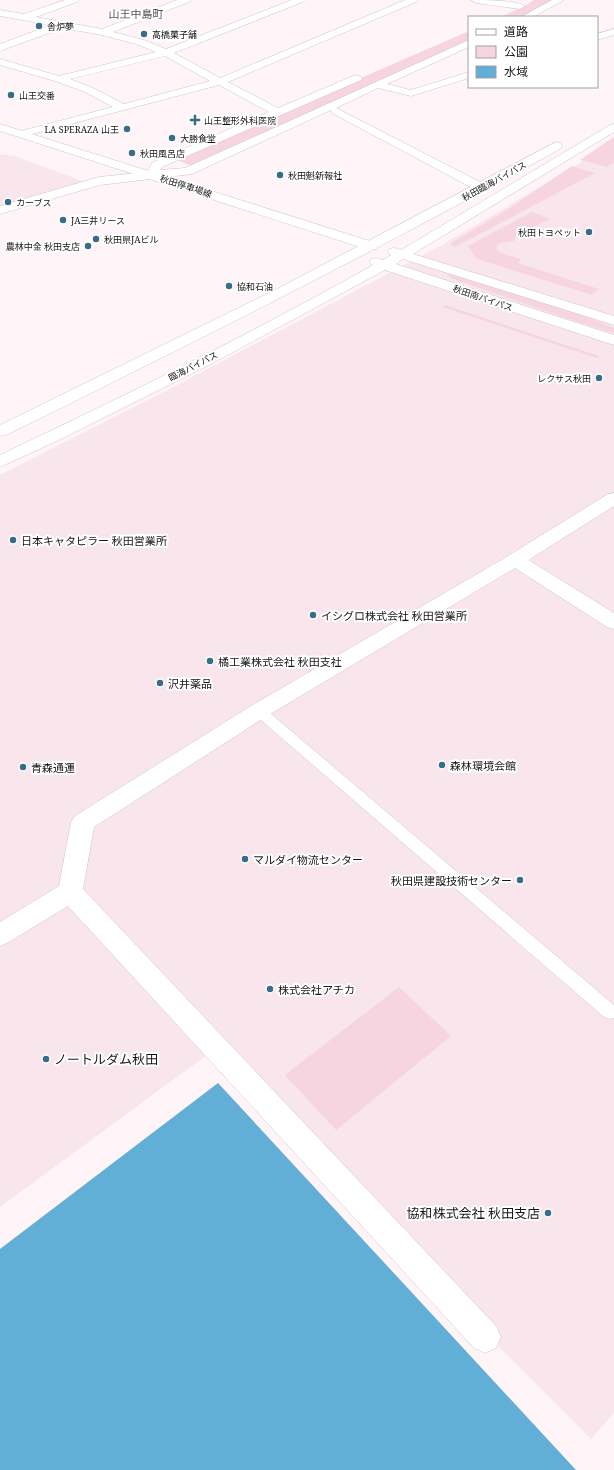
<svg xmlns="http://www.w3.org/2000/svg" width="614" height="1470" font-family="'Noto Serif','Noto Sans JP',serif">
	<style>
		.built { fill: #f9e6ec }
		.green { fill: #f6d5e0 }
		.water { fill: #61aed7 }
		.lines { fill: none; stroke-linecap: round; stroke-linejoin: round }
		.service-casing { stroke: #cfc4c8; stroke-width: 1 }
		.minor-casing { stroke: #cfc4c8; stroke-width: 1 }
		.tertiary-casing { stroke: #cfc4c8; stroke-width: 1 }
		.primary-casing { stroke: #cfc4c8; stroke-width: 1 }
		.trunk-casing { stroke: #cfc4c8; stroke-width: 1 }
		.service { fill: #fff; fill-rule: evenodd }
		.minor { fill: #fff; fill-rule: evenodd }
		.tertiary { fill: #fff; fill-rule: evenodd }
		.primary { fill: #fff; fill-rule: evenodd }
		.trunk { fill: #fff; fill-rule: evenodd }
		.poi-dot { fill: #386d89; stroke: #fff; stroke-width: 1.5 }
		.labels { text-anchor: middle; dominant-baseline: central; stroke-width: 4; stroke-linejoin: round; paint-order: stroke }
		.far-poi-label { font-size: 9px; fill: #191516; stroke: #fff; text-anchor: start }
		.far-street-label { font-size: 9px; fill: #191516; stroke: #fff }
		.far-quarter-label { font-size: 11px; fill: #5c5355; stroke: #fff }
		.poi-label { font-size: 11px; fill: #191516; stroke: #fff; text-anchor: start }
		.near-poi-label { font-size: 13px; fill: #191516; stroke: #fff; text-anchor: start }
	</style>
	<rect width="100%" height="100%" fill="#fff4f7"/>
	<!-- built -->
	<g class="built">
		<polygon points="614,143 614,1413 591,1439 207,1055 0,1207 0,475 181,383 442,245"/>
		<polygon points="0,154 15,156 85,182 0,207"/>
	</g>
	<!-- green -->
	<g class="green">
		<polygon points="534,0 555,0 525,17 500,17 523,7"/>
		<polygon points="469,31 469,42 192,166 175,159"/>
		<polygon points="614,137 614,163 607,167 580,160"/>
		<polygon points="572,166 595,173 455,247 451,245 451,243 502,213"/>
		<path d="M532,212L550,219L516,236L514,241L499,243L496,248C502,257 513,254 521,260L518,263L599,289L592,295L477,259L468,246Z"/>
		<polygon points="450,274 454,274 590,318 614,328 614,333 578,322 450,278 448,275"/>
		<polygon points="445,305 599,356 597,358 442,307"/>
		<polygon points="399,987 451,1036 336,1130 285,1075"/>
	</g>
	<!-- water -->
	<polygon class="water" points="218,1083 576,1470 0,1470 0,1249"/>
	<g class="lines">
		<defs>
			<polygon id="service" points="259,706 264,708 614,1005 614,1018 610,1019 604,1017 254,714 252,711 254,708"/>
			<g id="minor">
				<path d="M65,0H79L77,2L36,17L102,29L177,0H191L189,2L113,32L144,40L166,49L292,0H305L303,2L174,53L220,78L405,0H418L416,2L228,82L278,108L353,76L357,75L362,78L361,80L162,167L160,170L185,168L469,40V47L387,84L411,90L469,72V78L411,96L378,88L336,108L486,185L488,188L486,191H478L332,113L331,110L192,174L100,185L0,214V206L99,177L147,172L153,162L269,112L219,85L25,136H17L15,134L17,132L113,107L85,92L55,81L0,65V59L59,76L156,52L136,44L102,35L63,28L0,51V44L51,25L0,16V10L24,14ZM165,56L210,81L124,104L93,88L70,79Z"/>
				<path d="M471,0C483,0 517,0 525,6L520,9L476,3Z"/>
				<polygon points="552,0 564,0 533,17 521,17"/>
				<polygon points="614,29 614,35 597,40 597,34"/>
				<polygon points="515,554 522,556 614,613 614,629 607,627 515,568 267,716 94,827 83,889 496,1326 501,1337 496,1348 485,1353 474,1348 68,906 9,942 0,946 0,922 59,886 71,822 75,816 251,706 508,556"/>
			</g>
			<polygon id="tertiary" points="614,493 614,506 522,564 515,566 508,564 506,560 508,556 608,494"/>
			<polygon id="primary" points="0,124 376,243 378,246 376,249 366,249 0,131"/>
			<g id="trunk">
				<path d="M614,124V132L413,254L614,316V325L403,259L396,264L614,335V345L385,270L209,365L57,441L0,467V455C126,395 251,334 373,265L369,262L371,259L376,258L383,260L391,255L387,252L389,249L394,248L401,250L610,125Z"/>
				<path d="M556,142L560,143L562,146L560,149C378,250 193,343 6,435L0,436V425L275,290Z"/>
			</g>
		</defs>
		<!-- service casing -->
		<use href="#service" class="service-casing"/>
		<!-- minor casing -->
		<use href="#minor" class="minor-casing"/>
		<!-- tertiary casing -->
		<use href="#tertiary" class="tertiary-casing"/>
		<!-- primary casing -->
		<use href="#primary" class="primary-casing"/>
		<!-- trunk casing -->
		<use href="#trunk" class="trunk-casing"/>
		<!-- service -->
		<use href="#service" class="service"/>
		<!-- minor -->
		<use href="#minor" class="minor"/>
		<!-- tertiary -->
		<use href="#tertiary" class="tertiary"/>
		<!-- primary -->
		<use href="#primary" class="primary"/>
		<!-- trunk -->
		<use href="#trunk" class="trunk"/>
	</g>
	<!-- markers -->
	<g class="poi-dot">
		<circle cx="39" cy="26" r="4"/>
		<circle cx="144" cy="34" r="4"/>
		<circle cx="11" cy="95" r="4"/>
		<path d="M193 114h4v4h4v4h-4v4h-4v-4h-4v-4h4z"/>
		<circle cx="127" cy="129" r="4"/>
		<circle cx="172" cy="138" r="4"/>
		<circle cx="132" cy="153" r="4"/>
		<circle cx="280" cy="175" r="4"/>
		<circle cx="8" cy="202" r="4"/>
		<circle cx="63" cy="220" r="4"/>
		<circle cx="589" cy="232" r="4"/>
		<circle cx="96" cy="239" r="4"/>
		<circle cx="88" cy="246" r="4"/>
		<circle cx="229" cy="286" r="4"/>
		<circle cx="599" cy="378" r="4"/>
		<circle cx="13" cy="540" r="4"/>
		<circle cx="313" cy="615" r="4"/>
		<circle cx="210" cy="661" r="4"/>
		<circle cx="160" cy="683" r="4"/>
		<circle cx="442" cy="765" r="4"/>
		<circle cx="23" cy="767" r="4"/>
		<circle cx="245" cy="859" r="4"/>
		<circle cx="520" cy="880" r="4"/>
		<circle cx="270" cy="989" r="4"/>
		<circle cx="46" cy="1059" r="4"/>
		<circle cx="548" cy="1213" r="4"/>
	</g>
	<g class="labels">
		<!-- far-poi labels -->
		<g class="far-poi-label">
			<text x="47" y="26">舎炉夢</text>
			<text x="152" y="34">高橋菓子舗</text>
			<text x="19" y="95">山王交番</text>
			<text x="204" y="120">山王整形外科医院</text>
			<text x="119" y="129" text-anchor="end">LA SPERAZA 山王</text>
			<text x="180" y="138">大勝食堂</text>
			<text x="140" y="153">秋田風呂店</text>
			<text x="288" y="175">秋田魁新報社</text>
			<text x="16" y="202">カーブス</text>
			<text x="71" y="220">JA三井リース</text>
			<text x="581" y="232" text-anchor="end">秋田トヨペット</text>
			<text x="104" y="239">秋田県JAビル</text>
			<text x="80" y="246" text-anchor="end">農林中金 秋田支店</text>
			<text x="237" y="286">協和石油</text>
			<text x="591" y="378" text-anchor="end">レクサス秋田</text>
		</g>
		<!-- far-street labels -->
		<g class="far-street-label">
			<text transform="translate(494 181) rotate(-29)">秋田臨海バイパス</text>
			<text transform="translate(186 186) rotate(18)">秋田停車場線</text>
			<text transform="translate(483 298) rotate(19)">秋田南バイパス</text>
			<text transform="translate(193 366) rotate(-27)">臨海バイパス</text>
		</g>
		<!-- far-quarter labels -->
		<g class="far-quarter-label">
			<text x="136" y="13">山王中島町</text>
		</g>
		<!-- poi labels -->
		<g class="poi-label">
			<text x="21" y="540">日本キャタピラー 秋田営業所</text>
			<text x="321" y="615">イシグロ株式会社 秋田営業所</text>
			<text x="218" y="661">橘工業株式会社 秋田支社</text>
			<text x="168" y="683">沢井薬品</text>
			<text x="450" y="765">森林環境会館</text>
			<text x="31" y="767">青森通運</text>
			<text x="253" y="859">マルダイ物流センター</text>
			<text x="512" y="880" text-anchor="end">秋田県建設技術センター</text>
			<text x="278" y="989">株式会社アチカ</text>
		</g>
		<!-- near-poi labels -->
		<g class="near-poi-label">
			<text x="54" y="1059">ノートルダム秋田</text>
			<text x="540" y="1213" text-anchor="end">協和株式会社 秋田支店</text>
		</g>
	</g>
	<!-- legend -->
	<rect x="468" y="16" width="130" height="72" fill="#ffffff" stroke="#a3a1a2"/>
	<rect x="476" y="29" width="20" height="6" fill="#ffffff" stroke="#a3a1a2"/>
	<text x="504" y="36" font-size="12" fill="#191516">道路</text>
	<rect x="476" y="46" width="20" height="12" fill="#f6d5e0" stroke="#a3a1a2"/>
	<text x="504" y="56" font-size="12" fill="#191516">公園</text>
	<rect x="476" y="66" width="20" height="12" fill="#61aed7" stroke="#a3a1a2"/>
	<text x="504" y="76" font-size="12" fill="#191516">水域</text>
</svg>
